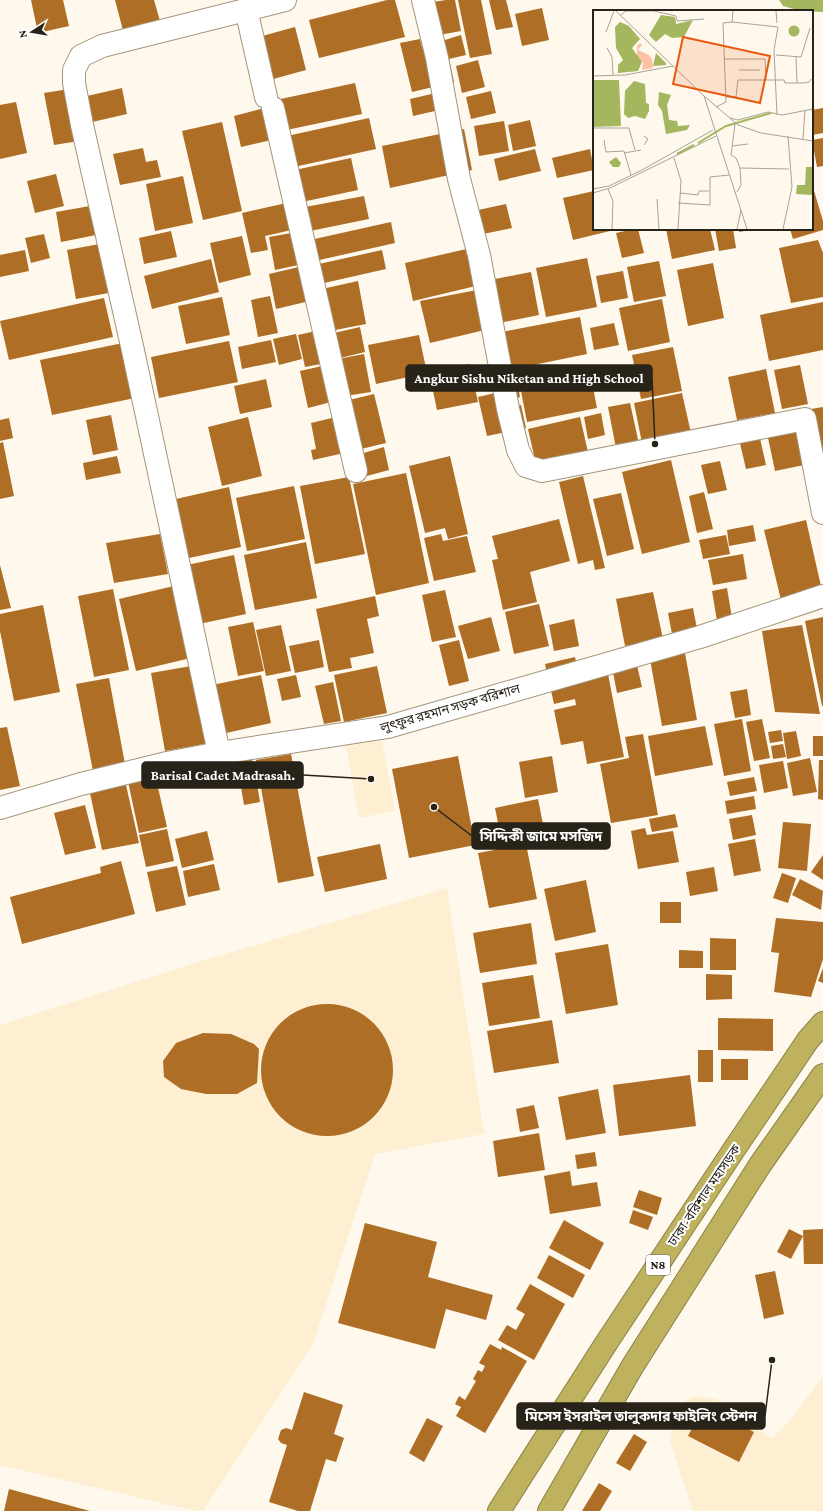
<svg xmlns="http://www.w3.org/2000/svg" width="823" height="1511" font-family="'Crimson Pro','Noto Sans Bengali',serif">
<rect width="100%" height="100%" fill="#fef8ed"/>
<g fill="#feefd3">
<path d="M382,740l13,71 -36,7 -13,-72z"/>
<path d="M447,888l37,246 -109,20 -62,190 -110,167h-8l-195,-46v-440l195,-62z"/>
<path d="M823,1376v135h-130l-23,-70 8,-36 17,-9 21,3 56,40 22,-24z"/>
</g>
<path fill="#a4b75e" d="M779,0h44v12l-22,-1 -18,-5z"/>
<g fill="#ae6e26">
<path d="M31,0h32l6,26 -31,7z"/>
<path d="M115,0h39l8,28 -37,10z"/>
<path d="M387,0h8l10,37 -86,21 -10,-38z"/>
<path d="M446,0h9l6,31 -22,4 -6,-33z"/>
<path d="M458,0h23l11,54 -22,4z"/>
<path d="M489,0h17l7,27 -17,3z"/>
<path d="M542,8l7,32 -27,6 -7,-32z"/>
<path d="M295,27l11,43 -40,11 -11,-43z"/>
<path d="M461,35l5,20 -17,4 5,23 -42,10 -12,-49 20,-4 2,8z"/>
<path d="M478,60l7,27 -23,6 -6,-27z"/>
<path d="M355,83l7,31 -80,17 -6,-31z"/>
<path d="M122,88l5,26 -48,11 -5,-26z"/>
<path d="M69,89l10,52 -25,4 -10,-52z"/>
<path d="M453,89l4,17 -44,10 -3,-17z"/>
<path d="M491,91l5,22 -25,6 -5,-22z"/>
<path d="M16,102l11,51 -27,6v-54z"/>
<path d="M268,107l8,32 -35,8 -7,-31z"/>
<path d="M823,108v25l-11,2v-25z"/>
<path d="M369,118l7,31 -82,18 -7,-31z"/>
<path d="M530,120l6,26 -23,5 -5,-26z"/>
<path d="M504,121l5,30 -30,5 -5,-30z"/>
<path d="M222,122l20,89 -39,9 -21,-89z"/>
<path d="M464,129l8,41 -82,18 -8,-42z"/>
<path d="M823,138v28l-6,1 -5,-27z"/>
<path d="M143,148l3,14 11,-2 4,17 -41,8 -7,-31z"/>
<path d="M535,149l6,22 -42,10 -5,-22z"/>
<path d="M590,149l4,21 -37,8 -5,-20z"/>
<path d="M351,158l7,32 -56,12 -7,-32z"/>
<path d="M56,174l8,32 -29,7 -8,-32z"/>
<path d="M183,176l10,47 -38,8 -9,-47z"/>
<path d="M812,184l11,37v9l-30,9 -3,-10h22z"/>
<path d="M594,191v38h15l1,2 -37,9 -10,-42z"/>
<path d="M364,196l5,23 -59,12 -5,-24z"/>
<path d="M291,202l5,27 -31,7 3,14 -17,3 -9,-40z"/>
<path d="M506,204l6,24 -29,6 -5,-24z"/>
<path d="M90,206l6,29 -35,7 -5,-30z"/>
<path d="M391,222l4,21 -80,18 -5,-21z"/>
<path d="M634,229h4l6,24 -22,5 -6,-25z"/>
<path d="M666,229h44l5,21 -43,9z"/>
<path d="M715,229h18l3,19 -17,3z"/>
<path d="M739,229h12v1l-12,2z"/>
<path d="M171,231l6,26 -33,7 -5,-26z"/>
<path d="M297,232l6,32 -28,6 -6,-33z"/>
<path d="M44,234l6,24 -19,5 -6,-25z"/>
<path d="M242,236l9,39 -32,8 -9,-40z"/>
<path d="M818,240l5,13v44l-32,6 -12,-55z"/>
<path d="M105,243l9,49 -38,7 -9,-49z"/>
<path d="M471,248l9,37 -67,16 -8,-38z"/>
<path d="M25,250l4,21 -29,6v-22z"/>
<path d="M382,250l4,19 -62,14 -5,-19z"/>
<path d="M587,258l10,49 -51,10 -10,-49z"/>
<path d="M211,259l8,33 -67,17 -8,-33z"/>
<path d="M659,261l7,35 -32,6 -7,-35z"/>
<path d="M713,263l11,55 -36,8 -11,-56z"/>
<path d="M299,267l15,33 -38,9 -7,-35z"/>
<path d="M623,271l5,27 -27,5 -5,-27z"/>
<path d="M531,272l8,43 -40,8 -9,-43z"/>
<path d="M358,281l8,43 -36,7 -8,-42z"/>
<path d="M482,289l7,40 -59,14 -10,-42z"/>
<path d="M270,296l8,37 -20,4 -7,-37z"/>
<path d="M222,297l8,38 -44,9 -8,-38z"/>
<path d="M104,298l9,39 -104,23 -9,-39z"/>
<path d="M662,299l8,43 -42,9 -9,-43z"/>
<path d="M823,302v48l-54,11 -9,-46z"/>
<path d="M580,317l7,37 -78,16 -7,-38z"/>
<path d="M614,323l5,22 -25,5 -4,-22z"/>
<path d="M360,327l5,25 -29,7 -6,-25z"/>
<path d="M320,330l6,33 -21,4 -7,-32z"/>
<path d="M296,334l6,25 -23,6 -6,-26z"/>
<path d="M419,335l8,38 -51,11 -8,-39z"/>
<path d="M271,340l5,22 -34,7 -4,-22z"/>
<path d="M229,341l9,41 -79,16 -8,-41z"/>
<path d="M123,343l12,55 -83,17 -12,-55z"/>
<path d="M673,347l9,44 -41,8 -9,-44z"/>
<path d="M364,354l7,38 -26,4 -7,-37z"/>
<path d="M331,364l8,36 -31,8 -8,-37z"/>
<path d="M470,364l8,38 -41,8 -8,-38z"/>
<path d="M800,365l8,39 -26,5 -8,-39z"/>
<path d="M589,367l8,41 -70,14 -8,-41z"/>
<path d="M766,369l9,44 -38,7 -9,-43z"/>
<path d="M266,379l6,28 -32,7 -6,-28z"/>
<path d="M517,380l3,17 -18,5 -4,-18z"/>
<path d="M495,393l3,17 23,-5 5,23 -39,8 -9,-39z"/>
<path d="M682,393l9,40 -49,10 -8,-40z"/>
<path d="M374,394l12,49 -29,7 -12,-49z"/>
<path d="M630,403l9,41 -23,4 -8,-41z"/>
<path d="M823,407v43l-4,1 -8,-42z"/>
<path d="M601,413l4,22 -17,4 -4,-22z"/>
<path d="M111,415l7,35 -25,5 -7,-35z"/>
<path d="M248,417l14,59 -40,10 -14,-59z"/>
<path d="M336,417l8,36 -31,7 -2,-10 5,-1 -5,-26z"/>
<path d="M580,417l8,35 -52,12 -8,-35z"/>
<path d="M9,418l4,20 -13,3v-21z"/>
<path d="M796,427l8,38 -29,6 -8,-38z"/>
<path d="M759,434l7,31 -20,4 -7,-30z"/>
<path d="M3,442l11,54 -14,3v-56z"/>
<path d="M384,447l5,23 -26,7 -6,-22z"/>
<path d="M117,456l4,17 -35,7 -3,-17z"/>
<path d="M450,456l18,78 -20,5 -3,-11 -20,5 -16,-67z"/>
<path d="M671,460l19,82 -48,12 -20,-82z"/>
<path d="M720,461l7,29 -19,4 -7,-29z"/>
<path d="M406,473l23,110 -53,12 -23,-111z"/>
<path d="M583,476l22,92 -10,2 -2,-10 -15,4 -19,-82z"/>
<path d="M349,477l16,77 -50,10 -15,-78z"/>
<path d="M294,486l11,53 -58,12 -11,-53z"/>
<path d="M229,487l12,60 -52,11 -13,-59z"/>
<path d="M704,492l9,37 -16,4 -8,-37z"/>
<path d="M621,493l13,56 -27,7 -14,-57z"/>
<path d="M559,519l11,42 -40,11 7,30 -34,8 -11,-50 6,-1 -6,-23z"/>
<path d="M806,520l17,75 -41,9 -18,-74z"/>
<path d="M753,525l3,16 -27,5 -2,-16z"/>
<path d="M160,534l8,40 -54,9 -8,-40z"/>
<path d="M441,534l2,7 24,-5 9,36 -42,9 -10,-43z"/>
<path d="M726,535l4,19 -27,5 -4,-19z"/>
<path d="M306,542l11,56 -62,12 -11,-55z"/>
<path d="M743,554l4,25 -34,6 -5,-25z"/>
<path d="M234,555l12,59 -47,10 -12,-59z"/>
<path d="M0,565l11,43 -11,2z"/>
<path d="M178,585l17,72 -59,14 -17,-72z"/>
<path d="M727,588l5,30 -15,3 -5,-30z"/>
<path d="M113,589l16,81 -35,7 -16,-81z"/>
<path d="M445,590l11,47 -24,5 -10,-47z"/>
<path d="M653,592l10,47 -38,7 -9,-47z"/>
<path d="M375,596l4,20 -12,3 7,34 -24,5 2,10 -23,4 -13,-63z"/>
<path d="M539,604l10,42 -35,8 -9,-42z"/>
<path d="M43,605l17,87 -46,9 -14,-70v-17z"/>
<path d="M693,608l4,21 -25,5 -4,-21z"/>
<path d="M491,617l9,34 -32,8 -10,-33z"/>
<path d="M823,617v89h-1l-17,-85z"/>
<path d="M574,619l5,27 -25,5 -5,-26z"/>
<path d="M253,622l11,49 -26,5 -10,-49z"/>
<path d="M281,625l10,46 -25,5 -10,-46z"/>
<path d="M802,625l18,89 -45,-2 -13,-81z"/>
<path d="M319,640l5,27 -29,6 -6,-27z"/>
<path d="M459,640l10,41 -20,5 -10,-41z"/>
<path d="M685,653l12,67 -35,6 -12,-67z"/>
<path d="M575,657l5,22 28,-5 16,83 -37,7 -4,-23 -22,4 -7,-35 22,-5 -1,-6 -21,5 -9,-40z"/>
<path d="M636,661l6,26 -25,6 -5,-26z"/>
<path d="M197,665l13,78 -45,8 -14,-78z"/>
<path d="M377,666l10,47 -43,9 -10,-47z"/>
<path d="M261,675l10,48 -49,11 -10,-49z"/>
<path d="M296,675l5,22 -19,4 -5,-22z"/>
<path d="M109,678l16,86 -32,7 -17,-87z"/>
<path d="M333,682l8,39 -17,3 -9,-38z"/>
<path d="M747,689l4,26 -16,3 -5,-26z"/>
<path d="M742,719l9,52 -27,5 -10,-52z"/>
<path d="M762,719l8,39 -16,3 -8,-39z"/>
<path d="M705,726l8,39 -58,11 -7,-40z"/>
<path d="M7,727l13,59 -20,4v-62z"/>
<path d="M781,730l2,11 -13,2 -2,-11z"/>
<path d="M796,731l5,25 -14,3 -4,-26z"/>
<path d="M643,734l15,81 -47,8 -11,-59 29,-6 -4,-21z"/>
<rect x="813" y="736" width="10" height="20"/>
<path d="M783,744l3,13 -13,2 -2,-13z"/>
<path d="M291,754l23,122 -36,7 -22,-123z"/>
<path d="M251,755l4,18 -23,4 -3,-17z"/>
<path d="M458,756l17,89 -66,13 -17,-89z"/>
<path d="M552,756l6,36 -33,6 -6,-36z"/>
<path d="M810,758l7,34 -24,4 -6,-33z"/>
<path d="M819,760h4v40l-5,-1z"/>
<path d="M783,761l5,27 -24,5 -5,-28z"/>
<path d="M154,770l13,57 -28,6 -12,-56z"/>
<path d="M754,777l3,14 -27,5 -3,-14z"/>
<path d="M257,784l3,18 -16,3 -3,-18z"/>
<path d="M126,785l13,58 -37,7 -12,-57z"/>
<path d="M754,796l2,13 -29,5 -2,-13z"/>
<path d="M538,799l8,40 -43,9 -8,-40z"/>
<path d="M85,805l11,43 -31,7 -11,-42z"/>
<path d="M675,814l3,13 -26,5 -3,-13z"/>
<path d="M752,815l4,20 -23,5 -4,-21z"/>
<path d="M783,822l28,2 -4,47 -29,-3z"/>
<path d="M645,828l2,7 26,-4 6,31 -41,7 -7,-38z"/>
<path d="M167,829l7,32 -28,6 -7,-32z"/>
<path d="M207,831l7,29 -32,8 -7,-29z"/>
<path d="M755,839l6,32 -27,5 -6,-32z"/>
<path d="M380,844l7,35 -62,13 -8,-35z"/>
<path d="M526,844l11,55 -48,9 -11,-55z"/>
<path d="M823,855v25l-12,-8z"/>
<path d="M121,861l14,53 -113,30 -12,-47 91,-24 -1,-6z"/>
<path d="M214,864l6,26 -32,7 -5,-26z"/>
<path d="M177,866l9,39 -30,7 -9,-40z"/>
<path d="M714,867l4,24 -28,5 -4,-24z"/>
<path d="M782,873l14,5 -8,25 -15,-5z"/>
<path d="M800,879l23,12 -2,19 -29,-15z"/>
<path d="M586,880l10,52 -41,9 -11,-52z"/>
<rect x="660" y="902" width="21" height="21"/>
<path d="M776,918l47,4v37l-12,38 -37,-5 5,-39 -8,-1z"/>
<path d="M531,923l6,41 -57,9 -7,-40z"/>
<path d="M710,938l26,1v31h-26z"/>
<path d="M608,944l10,61 -52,9 -11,-61z"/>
<path d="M679,950l24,1v17h-24z"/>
<path d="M823,968v15l-5,-2z"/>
<path d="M706,974l26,1v24l-26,1z"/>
<path d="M533,975l7,43 -51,8 -7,-43z"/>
<circle cx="327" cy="1070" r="66"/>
<path d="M718,1018l55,1v32l-55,-1z"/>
<path d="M552,1020l7,43 -65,10 -7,-42z"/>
<path d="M203,1033l28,1 23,10 5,5 -2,34 -20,11h-31l-25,-5 -17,-12 -1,-16 13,-18z"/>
<rect x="698" y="1050" width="15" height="32"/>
<rect x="721" y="1059" width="27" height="21"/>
<path d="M690,1075l6,51 -77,10 -6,-51z"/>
<path d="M598,1089l8,44 -40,7 -8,-43z"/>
<path d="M534,1105l5,23 -19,4 -4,-23z"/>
<path d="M539,1133l6,37 -47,7 -5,-36z"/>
<path d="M595,1152l2,14 -20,3 -2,-14z"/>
<path d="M570,1171l2,15 25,-4 4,24 -51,8 -6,-38z"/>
<path d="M639,1190l23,8 -5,17 -24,-8z"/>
<path d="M633,1210l20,7 -5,13 -19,-7z"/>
<path d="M564,1220l40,23 -14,27 -41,-22z"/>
<path d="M365,1223l72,19 -9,35 65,18 -7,25 -40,-11 -11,40 -97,-26z"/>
<path d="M789,1229l14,7 -12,23 -14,-7z"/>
<path d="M823,1229v35h-19l-1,-34z"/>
<path d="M549,1255l36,20 -12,23 -36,-20z"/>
<path d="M775,1271l9,43 -20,5 -9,-44z"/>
<path d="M530,1284l35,20 -31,56 -36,-20 9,-15 9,5 9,-16 -9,-5z"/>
<path d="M490,1344l11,6 1,-3 25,14 -42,72 -29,-17 5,-9 -6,-3 4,-8 6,4 11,-19 -3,-2 5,-9 4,2 3,-6 -6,-3z"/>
<path d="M304,1392l39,13 -9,29 10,4 -8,24 -10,-3 -16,52h-12l-29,-9 18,-57 -6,-2 -3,-4 3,-9 5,-2 6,2z"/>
<path d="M703,1407l51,25 -15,30 -51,-26z"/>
<path d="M427,1418l16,8 -19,36 -15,-9z"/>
<path d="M634,1434l13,8 -17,29 -14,-8z"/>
<path d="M599,1483l13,8 -12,20h-18z"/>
<path d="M9,1489l81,22h-86z"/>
</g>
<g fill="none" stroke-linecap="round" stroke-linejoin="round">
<defs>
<g id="minor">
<path d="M423,0l14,58 22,121 20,76 29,154 10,41 8,16 16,5 263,-52 18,94"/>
<path d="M246,9l20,88"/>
<path d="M273,108l83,363"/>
<path d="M219,753l-87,-407 -50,-221 -8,-42v-13l7,-14 21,-10 183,-46"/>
<path d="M0,808l81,-24 86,-21 52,-10 169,-26 312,-90 123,-41"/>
</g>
<g id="highway">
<path d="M499,1511l106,-166 130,-197 73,-108 15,-17"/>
<path d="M549,1511l83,-144 128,-202 63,-90"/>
</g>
</defs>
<use href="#minor" stroke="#a3957c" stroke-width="24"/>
<use href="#highway" stroke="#8a8046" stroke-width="24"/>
<use href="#minor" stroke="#fff" stroke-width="22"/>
<use href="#highway" stroke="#bfb25f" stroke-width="22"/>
</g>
<g text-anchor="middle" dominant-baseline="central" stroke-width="4" stroke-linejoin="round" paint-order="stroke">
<rect fill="#fff" stroke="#68655e" stroke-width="1" x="646" y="1255" width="24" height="20" rx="3"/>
<g font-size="12" font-weight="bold" fill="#282319">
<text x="658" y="1265">N8</text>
</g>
<g font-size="13" fill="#282319" stroke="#fff">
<text transform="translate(450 708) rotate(-16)">লুৎফুর রহমান সড়ক বরিশাল</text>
<text transform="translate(704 1195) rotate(-56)">ঢাকা-বরিশাল মহাসড়ক</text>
</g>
</g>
<g transform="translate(593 10)">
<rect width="220" height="220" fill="#fef8ed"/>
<path d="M47,33l2,2 -4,5 11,5 3,4 1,9 -11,2 1,-8 -6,-4v-12z" fill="#fdc2a6"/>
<path d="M68,5l14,2 1,7 17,-4 -9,17 -12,1 -7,-4 -9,8 -7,-7zM27,12l9,4 11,13 -8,9 10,14 -4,9 -20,2v-8l5,-5 -7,-12 -1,-21zM195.5 21a5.5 5.5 0 1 1 11 0a5.5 5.5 0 1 1-11 0ZM63,43l10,10v2l-13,1zM0,70h26l2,46 -28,1zM41,71l11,3 1,19 3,1v7l-4,8 -10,-3 -7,2 -4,-4 1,-23zM66,82l12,3 -4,10 2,15 8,1 1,5 12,-1 -3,5 -21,4 -4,-23 -4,-6zM23,147l5,6 -2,4h-6l-4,-5zM213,157h7v28l-17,-1 1,-9h8z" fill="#a4b75e"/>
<path fill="none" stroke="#a4b75e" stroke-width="2" d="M105,133l28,-17 45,-13M84,144l17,-9"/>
<path fill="none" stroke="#a8a398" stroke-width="1" d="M23,1l88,85 43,133M183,1l1,12M28,5l5,-4h28l22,5 1,5 27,-2M139,12l46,5 -4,23 3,65M13,22l8,-21M14,38l5,9 1,18M183,45l25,2 9,-29M203,47l1,26M131,49h41l1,21M146,60h21M0,66l32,-1 48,-9M111,86l34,29 23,8 52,8M133,87h10l2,-17h46l1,3h18l6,-1 2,-3M123,97l10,-5 -3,-79 9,-1 1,-11M137,108l8,2 30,-8 14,3 31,-6M142,114l-4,31 5,3 4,10 49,1M0,118h36l6,22M51,126l4,3 -4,6M210,129l2,-29M11,130l2,12 18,-1 7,24M139,136l16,-2M31,143l17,-3M81,148l7,23 -3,48M0,179l16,-3 33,-16 71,-40M15,179l5,12 -1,28M144,182l4,-7 -1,-17M0,183l17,-5 106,-52M87,183l18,2 1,-4h10M64,189l2,30M85,193l32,2v-28l19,-2M144,219l4,-19M190,219l9,-42 -4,-51"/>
<path fill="#e8590c" fill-opacity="0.15" stroke="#e8590c" stroke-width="2" d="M90,27l87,19 -10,47 -87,-19z"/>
<rect width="220" height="220" fill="none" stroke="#282319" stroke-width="2"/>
</g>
<path fill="none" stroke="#282319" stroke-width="1.5" d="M655 444L652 378M371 779L303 775M434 807L472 836M772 1360L765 1416"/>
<g fill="#282319" stroke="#fff" stroke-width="1.5">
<circle cx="655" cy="444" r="4"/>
<circle cx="371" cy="779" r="4"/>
<circle cx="434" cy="807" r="4"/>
<circle cx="772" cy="1360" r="4"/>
</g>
<g fill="#282319" stroke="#282319" stroke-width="1.5">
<rect x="406" y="365" width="246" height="26" rx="4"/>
<rect x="142" y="762" width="161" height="26" rx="4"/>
<rect x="472" y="823" width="138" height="26" rx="4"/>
<rect x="517" y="1403" width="248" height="26" rx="4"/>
</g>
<g font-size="14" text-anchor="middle" font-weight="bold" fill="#fff">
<text x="529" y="383">Angkur Sishu Niketan and High School</text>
<text x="223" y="780">Barisal Cadet Madrasah.</text>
<text x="541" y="841">সিদ্দিকী জামে মসজিদ</text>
<text x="641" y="1421">মিসেস ইসরাইল তালুকদার ফাইলিং স্টেশন</text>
</g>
<g transform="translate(32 32) rotate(258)" stroke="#ffffff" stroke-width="3" paint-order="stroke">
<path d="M0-3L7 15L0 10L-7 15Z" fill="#282319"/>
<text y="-6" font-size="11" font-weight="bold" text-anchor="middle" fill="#282319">N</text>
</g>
</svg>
